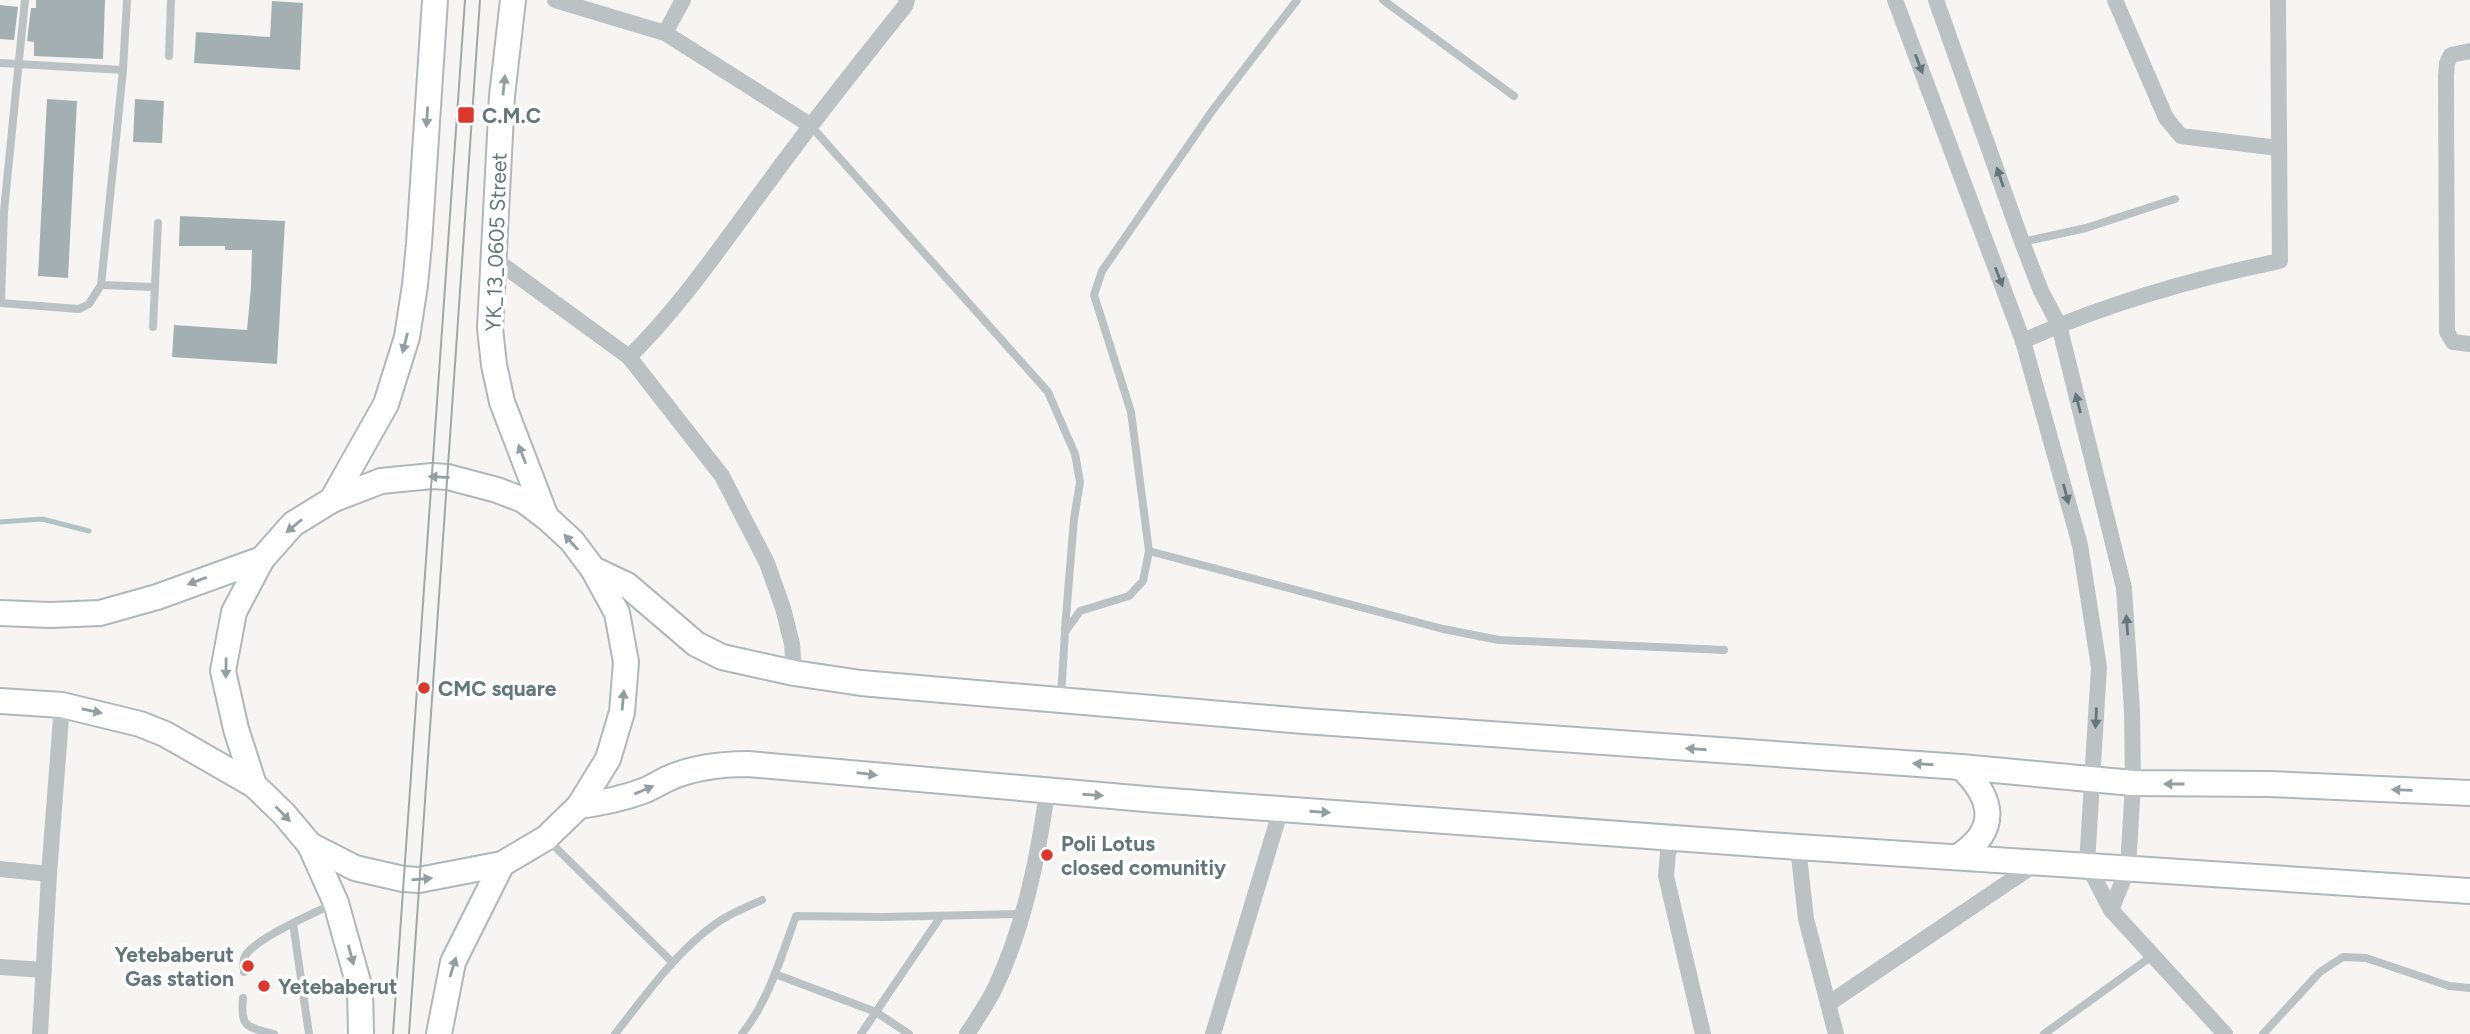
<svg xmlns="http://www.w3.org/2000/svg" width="2470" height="1034" font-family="Figtree,sans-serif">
<rect width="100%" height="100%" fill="#f6f5f3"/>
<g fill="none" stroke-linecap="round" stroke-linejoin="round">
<path stroke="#b3c3c4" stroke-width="5" d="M0,522l42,-3 47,12"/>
</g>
<g fill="#a4afb2">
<path d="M36,0h69l-2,59 -69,-3v-14l-7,-1 4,-33h5z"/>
<path d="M272,1l31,2 -3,67 -106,-7 2,-31 74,5z"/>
<path d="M0,5l18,2 -4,33 -14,-1z"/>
<path d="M47,99l30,2 -9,177 -30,-2z"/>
<path d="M135,99l29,2 -2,42 -29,-1z"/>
<path d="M180,216l105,5 -8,143 -105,-7 2,-32 73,5 4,-43 1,-37h-27v-4h-46z"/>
</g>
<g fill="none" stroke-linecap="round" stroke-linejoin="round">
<defs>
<g id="primary">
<path d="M513,0l-11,96 -12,232 4,37 8,37 44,115"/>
<path d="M332,500l54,-96 21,-67 8,-52 4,-41 16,-244"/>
<path d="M593,569l34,16 69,59 26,13 72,16 67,10 443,38 657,46 172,16 136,1 201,9"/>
<path d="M0,613l51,2 49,-2 57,-16 105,-38"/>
<path d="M0,701l62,4 78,19 25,10 89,51 30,29 26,31 26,58 24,86 1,45"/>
<path d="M254,785l-18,-56 -13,-58 11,-59 28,-53 31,-35 39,-24 49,-19 51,-5 16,1 49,13 26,10 24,18 25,23 21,28 24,44 9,49 -4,50 -14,47 -29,47 -33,32 -44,26 -83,16 -16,-1 -48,-11 -45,-23"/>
<path d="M579,806c22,-3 43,-7 64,-15 8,-3 16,-8 24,-12 26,-12 53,-15 81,-15l409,36 641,47 672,44"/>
<path d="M1959,856c41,-27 34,-58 2,-89"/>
<path d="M439,1034l14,-72 49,-98"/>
</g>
</defs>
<use href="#primary" stroke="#b0b6b9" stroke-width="28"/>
<g stroke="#bcc2c4" stroke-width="8">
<path d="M1383,0l131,96"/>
<path d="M169,56l2,-56"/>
<path d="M0,63l123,7"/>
<path d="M810,125l238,267 27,62 5,28 -6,37 -9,110"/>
<path d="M2022,242l64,-14 89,-29"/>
<path d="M101,285l53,2"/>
<path d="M0,303l79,6 10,-5 12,-19 22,-215 4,-70"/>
<path d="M1,303l3,-92 21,-211"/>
<path d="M153,327l5,-104"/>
<path d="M1149,551l294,78 56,11 225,10"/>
<path d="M1061,696l4,-64 15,-21 49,-15 14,-15 6,-30 -18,-139 -37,-117 8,-24 110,-160 85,-111"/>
<path d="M547,839l125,123"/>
<path d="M293,923l16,111"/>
<path d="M244,972c0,-5 -2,-11 1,-16 11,-18 69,-43 88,-52"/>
<path d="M775,974l101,38 33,22"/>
<path d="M243,998c-3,30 4,29 31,36"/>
<path d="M615,1034c31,-39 61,-83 103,-112 13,-9 29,-15 44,-22"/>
<path d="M742,1034c27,-34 39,-77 54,-118l87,1 139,-3"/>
<path d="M861,1034l80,-118"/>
<path d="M2044,1034l108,-78"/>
<path d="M2263,1034l57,-62 23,-15 23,1 83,28 21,2"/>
</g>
<g stroke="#bcc2c4" stroke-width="16">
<path d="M555,0l110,33 145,92"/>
<path d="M1895,0l128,341 57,204 19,122 -12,197 24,46 114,124"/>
<path d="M1936,0l86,242 19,49 18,34 65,263 8,123 1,72 -5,85 -17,42"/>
<path d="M2115,0l51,118 15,18 97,12"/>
<path d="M665,33l18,-33"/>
<path d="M2470,51l-19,4 -4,8 -1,13 1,256 6,10 17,2"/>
<path d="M493,258l136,99 93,119 45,87 16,45 9,36 2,29"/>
<path d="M2023,341c82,-37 169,-62 257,-80l-2,-261"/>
<path d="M629,357c53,-52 94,-114 139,-174 44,-61 91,-119 137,-177l2,-6"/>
<path d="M1676,838l-8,14 -2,24 37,158"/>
<path d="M1798,847l8,72 30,115"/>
<path d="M0,869l49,5 13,-169"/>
<path d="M0,967l44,3"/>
<path d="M1828,1004l209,-141"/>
<path d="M40,1034l9,-160"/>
<path d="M967,1034c10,-15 20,-30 28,-46 29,-61 43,-130 52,-196"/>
<path d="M1213,1034l68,-225"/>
</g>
<use href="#primary" stroke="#fff" stroke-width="24"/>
<g stroke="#9ea7aa" stroke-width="2">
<path d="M393,1034l72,-1034"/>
<path d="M409,1034l71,-1034"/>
</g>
</g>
<defs><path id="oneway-solid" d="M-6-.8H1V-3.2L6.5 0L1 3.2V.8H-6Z" transform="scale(1.75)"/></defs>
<g fill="#62767c">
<use href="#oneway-solid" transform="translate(1919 64) rotate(69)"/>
<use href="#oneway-solid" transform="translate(2000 177) rotate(-109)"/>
<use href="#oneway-solid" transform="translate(1999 277) rotate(69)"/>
<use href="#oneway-solid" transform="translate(2078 403) rotate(-104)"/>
<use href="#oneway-solid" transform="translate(2066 494) rotate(75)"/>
<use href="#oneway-solid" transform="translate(2127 625) rotate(-94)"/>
<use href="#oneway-solid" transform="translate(2096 718) rotate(93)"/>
</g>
<g fill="#919fa3">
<use href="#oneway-solid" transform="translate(504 85) rotate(-84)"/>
<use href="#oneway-solid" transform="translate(427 117) rotate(94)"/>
<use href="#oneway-solid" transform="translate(405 343) rotate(104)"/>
<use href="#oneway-solid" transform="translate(522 454) rotate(-111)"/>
<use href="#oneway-solid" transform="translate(439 477) rotate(-177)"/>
<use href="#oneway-solid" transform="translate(294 526) rotate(140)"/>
<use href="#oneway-solid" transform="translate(571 542) rotate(-132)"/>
<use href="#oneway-solid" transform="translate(197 581) rotate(159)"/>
<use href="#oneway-solid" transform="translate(226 668) rotate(91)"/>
<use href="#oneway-solid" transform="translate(623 700) rotate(-85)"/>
<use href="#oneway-solid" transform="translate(92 711) rotate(12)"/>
<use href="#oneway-solid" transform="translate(1696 749) rotate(-176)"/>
<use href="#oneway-solid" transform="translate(1923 764) rotate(-176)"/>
<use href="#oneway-solid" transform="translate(867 774) rotate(7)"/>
<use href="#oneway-solid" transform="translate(2174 784) rotate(-180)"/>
<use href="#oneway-solid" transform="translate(644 790) rotate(-23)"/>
<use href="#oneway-solid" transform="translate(2402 790) rotate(-178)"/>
<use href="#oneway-solid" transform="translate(1093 795) rotate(4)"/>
<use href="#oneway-solid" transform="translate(1320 812) rotate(4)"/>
<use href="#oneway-solid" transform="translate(283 814) rotate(46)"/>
<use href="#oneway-solid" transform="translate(422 879) rotate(-5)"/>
<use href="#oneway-solid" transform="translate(351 955) rotate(75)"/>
<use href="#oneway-solid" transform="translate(453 967) rotate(-73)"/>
</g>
<g fill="#db382d" stroke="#fff" stroke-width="2.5">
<rect x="457" y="106" width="18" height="18" rx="3.5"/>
<circle cx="424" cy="688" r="7"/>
<circle cx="1047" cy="855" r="7"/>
<circle cx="248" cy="966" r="7"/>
<circle cx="264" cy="986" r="7"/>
</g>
<g text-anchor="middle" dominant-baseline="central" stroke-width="7" stroke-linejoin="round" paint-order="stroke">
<g font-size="21" font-weight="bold" fill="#62767c" stroke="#fff" text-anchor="start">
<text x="482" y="115">C.M.C</text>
<text x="438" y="688">CMC square</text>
<text x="1061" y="843">Poli Lotus<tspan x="1061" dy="24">closed comunitiy</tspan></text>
<text x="234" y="954" text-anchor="end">Yetebaberut<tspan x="234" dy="24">Gas station</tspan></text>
<text x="278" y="986">Yetebaberut</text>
</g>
<g font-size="21" fill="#62767c" stroke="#fff">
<text transform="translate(496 242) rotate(-88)">YK_13_0605 Street</text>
</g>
</g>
</svg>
